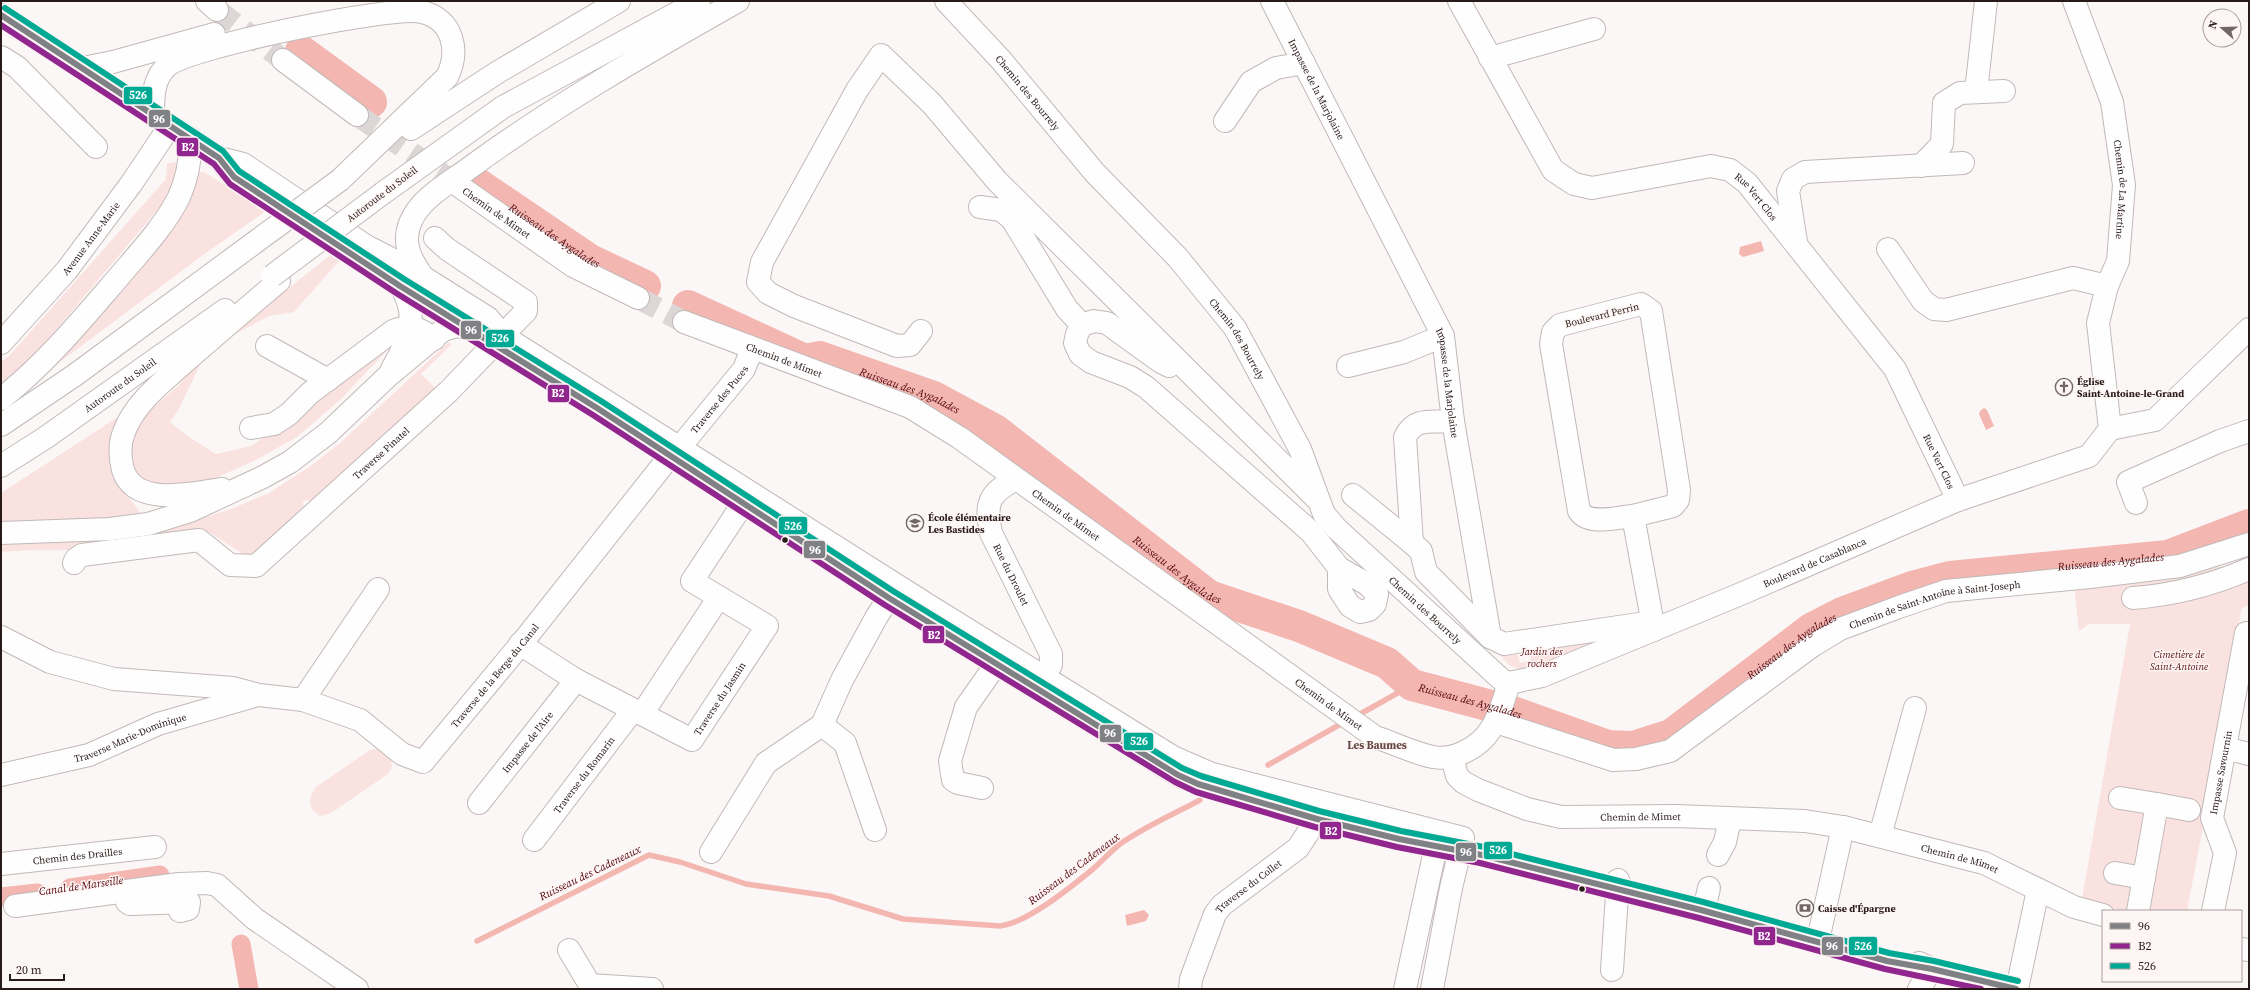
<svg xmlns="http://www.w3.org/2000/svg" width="2250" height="990" font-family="'Source Serif 4',serif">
<rect width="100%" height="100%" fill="#fcf7f7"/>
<g fill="#fae2e0">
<path d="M176,162c2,16 -3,26 -11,39l-138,163 -16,16 -10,2v-20l9,-7 156,-176 1,-15z"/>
<path d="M204,172l62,39 -63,44 -151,113 -1,-2 147,-193z"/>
<path d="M332,254l8,6 -46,52 -25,4 -34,18 -33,26 -23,49 -9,13 16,13 30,19 35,-8 46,-31 95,-70 -52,55 -43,37 -41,23 -47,21 -36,7 -17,-3 -17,-10 -9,-13v-24l15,-23 33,-29 23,-29z"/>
<path d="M449,342l2,3 -30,29 19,18 -117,107 -20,2 2,16 -53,43 -43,-28c-34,7 -69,16 -103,17 -35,2 -70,0 -105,3v-11l167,-12 63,-20 38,-16 40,-26 30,-23z"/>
<path d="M118,417c-10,25 -13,54 6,76 7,8 13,13 17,22l-38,5 -102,2v-29z"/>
<path d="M2249,556v49l-8,4 -6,49 -48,253h-66l-39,-12 48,-275h-41l-10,7 -5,-44 136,-22 13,2z"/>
<path d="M1634,628l-60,28 -51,15 -14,-6 -11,-13 20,3 2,8 11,-3 -3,-11z"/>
<path d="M379,748l12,10 1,9 -4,7 -57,39 -11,3c-13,-8 -12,-18 -4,-29l54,-37z"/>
</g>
<g fill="#f4b6b1">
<path d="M1761,241l3,10 -21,6 -4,-3 1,-7z"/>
<path d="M1984,408l3,2 7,16 -8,4 -7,-16 1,-3z"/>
<path d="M1144,910l5,5 -3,6 -19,5 -2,-11z"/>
</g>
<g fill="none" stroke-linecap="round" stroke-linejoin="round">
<g stroke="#f4b6b1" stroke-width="5.5">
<path d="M1362,713l50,-28"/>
<path d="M1268,765l71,-40"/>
<path d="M477,941l172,-86 31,7 66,22 83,12 74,23 97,7c27,-3 71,-39 93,-57 9,-8 17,-17 27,-25 24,-17 54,-30 80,-44"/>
</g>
<g stroke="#f4b6b1" stroke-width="19">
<path d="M70,888l90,-13"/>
<path d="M1,897l36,-4"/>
<path d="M241,944l8,45"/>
</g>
<g stroke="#f4b6b1" stroke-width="32">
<path d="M301,51l70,51"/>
<path id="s1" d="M469,178l121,82 55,26"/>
<path id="s2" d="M688,306l117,54 15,-3 114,40 61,33 214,166 90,30 88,37 25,22 98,26 98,35 25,1 38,-12 140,-106 31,-16 70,-26 38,-10 218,-21 81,-31"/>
</g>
<g stroke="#dcd6d6" stroke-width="22" stroke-dasharray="22 11" stroke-linecap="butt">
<path d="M217,10l66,50"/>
<path d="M357,115l102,71"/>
<path d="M638,298l46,24"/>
</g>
<defs>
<g id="minor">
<path d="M207,1l10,9"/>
<path id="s3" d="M946,1l55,59 94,113 83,85 57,70 65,121 24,65 13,15 165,151 7,3"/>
<path id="s4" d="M1272,1l171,335 10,85 37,216 14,7 148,-22"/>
<path id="s5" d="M1459,1l94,169 21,14 18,4 119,-22 19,4 17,13 148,186 63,131"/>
<path id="s6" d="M2074,1l38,101 12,83 -6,76 -11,25 -9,37 12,106"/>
<path d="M1,57l16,10 79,80"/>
<path d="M1490,58l104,-29"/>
<path d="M283,60l74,55"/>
<path d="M1976,92l10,-91"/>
<path d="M1225,121l26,-39 25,-14 28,-5"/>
<path d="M219,158l15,19 230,148"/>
<path d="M1921,166l21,-22 2,-41 16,-10 44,-2"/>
<path id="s7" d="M459,186l114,80 65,32"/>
<path d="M980,207l21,3 11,9 55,90 15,16"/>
<path d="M1796,242l-8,-51 5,-12 12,-7 158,-9"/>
<path d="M1888,249l35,52 11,8 12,1 127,-32 34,8"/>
<path id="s8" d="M684,322l226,85 50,31 415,299c19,6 38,16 58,20 10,2 20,0 29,-4 31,-13 38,-40 47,-70"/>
<path d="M921,331l-11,14 -13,1 -103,-40 -26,-13 -10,-11 4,-20 95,-172 24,-35 51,49 65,77 321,319"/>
<path id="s9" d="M1,343l66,-73 64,-86 39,-58"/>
<path d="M267,346l61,34"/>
<path d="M1169,366l-8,-4 -54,-39 -13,-2 -12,4 -5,9 -2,9 5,11 11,8 39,15 16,10 165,145 28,36v21l11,17 10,6 9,-2 6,-6 2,-10 -10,-10 -28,-16"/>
<path d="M1348,366l56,-14 39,-16"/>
<path d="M599,409l290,189 289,177 20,9 119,35 82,20 83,16 219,55 186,51 45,8"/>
<path d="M251,428l23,-4 15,-10 21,-21 83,-62c17,-7 27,-3 41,8"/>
<path d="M2110,429l45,-9 94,-91"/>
<path id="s10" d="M1016,479c-28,15 -31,24 -25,54l60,121v11l-8,12"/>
<path d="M1353,495l59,48 9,8 5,21 64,65"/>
<path d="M2136,503l-8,-21 92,-41 29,-10"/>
<path d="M1633,516l40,-10 5,-6 1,-10 -28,-179 -10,-7 -81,21 -7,7 -2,12 28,167c10,15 38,6 54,5l21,114"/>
<path d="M1412,543l-7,-106c11,-21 27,-14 48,-16"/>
<path id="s11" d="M74,563l2,-4 6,-4 117,-15 31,25 26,1 193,-175 77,-80v-9l-79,-53 -12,-11"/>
<path d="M2133,598c40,-3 79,-13 116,-29"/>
<path id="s12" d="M1,637l49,25 64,17 119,9 26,7 44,5 57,20 42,34 21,8 102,-123 145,-183 10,-9 64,-78 8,-20"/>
<path id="s13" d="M520,644l56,36 116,60 75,-114 -75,-45 58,-88"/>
<path id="s14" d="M1509,683l33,-7 201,-83 215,-93 131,-44 21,-27"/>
<path d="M303,700l75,-111"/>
<path d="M642,714l77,-117"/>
<path id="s15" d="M1496,722l117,38 23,-1 34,-8 142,-105 28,-17 59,-22 47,-16 144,-14 90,-11 69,-22"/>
<path d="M822,725l23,18 30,87"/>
<path d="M2225,748l24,6"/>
<path id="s16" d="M1452,757l5,19 6,6 15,8 49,19 34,8 115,-1 129,5 38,6 141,36 90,44 29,8"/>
<path id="s17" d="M1,775l88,-20 69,-31 100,-29"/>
<path d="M982,788l-24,-5 -5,-3 -3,-19 16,-54 31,-44"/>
<path d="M2120,798l37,6 -19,107"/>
<path id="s18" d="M479,803l97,-123"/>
<path d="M2157,804l32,6"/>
<path d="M1880,836l35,-128"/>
<path id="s19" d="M534,840l99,-130"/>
<path d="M711,852l55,-89 56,-38 20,-45 35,-64 20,-30"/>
<path d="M1718,855l7,-13 5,-23"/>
<path id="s20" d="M1,864l154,-17"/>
<path d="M2115,873l29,5"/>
<path d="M1706,901l3,-13"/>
<path d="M127,902l3,2 59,-2 -1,7 -8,2"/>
<path d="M15,906l164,-22 28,-1 10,2 38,34 102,70"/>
<path id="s21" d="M2213,911l12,-58 -13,-35 34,-185h3"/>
<path d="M1820,931l23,-104"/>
<path d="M2241,949l8,1"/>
<path d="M569,950l21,35 62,4"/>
<path d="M1919,963l13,6 84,20"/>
<path d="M1612,970l6,-90"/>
<path id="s22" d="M1190,989l1,-10 24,-65 7,-9 76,-57 19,-29 4,-14"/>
<path d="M1919,989l13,-20"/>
<path d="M2017,989l21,-99"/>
</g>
<g id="major">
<path d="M1,15l218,143 24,6 123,82 41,21 81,51 15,18 428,271 242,150 39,17 251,64 -12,50 -19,101"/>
<path d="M1405,989l34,-157"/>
</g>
<g id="highway">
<path d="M83,68l30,-6 101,-28"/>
<path d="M153,114c0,-18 0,-35 14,-48 21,-19 226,-61 255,-54 31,7 38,39 25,65l-107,103"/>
<path d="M411,129l87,-57 121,-71"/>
<path d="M383,193l120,-86 196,-106"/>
<path d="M366,246c20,20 50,48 44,81 -2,15 -11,29 -18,42"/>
<path d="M423,277c-12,-17 -22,-34 -12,-56 10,-23 38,-38 57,-52 86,-63 178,-116 270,-168"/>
<path d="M443,330l14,-4 46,10"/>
<path d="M1,399c44,-35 79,-77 116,-120 21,-25 47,-52 62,-82 9,-20 12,-38 11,-59"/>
<path d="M1,425l74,-50 179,-132"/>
<path id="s23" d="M1,466l44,-28 180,-128"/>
<path d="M222,489c-28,4 -87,19 -99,-19 -3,-12 -4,-26 1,-38 11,-30 40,-51 63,-72 31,-27 61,-53 92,-79"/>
<path d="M1,533l109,-4 38,-5 42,-13 73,-34 27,-15 38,-29 60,-57 55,-46 6,-14 1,-12 -5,-13"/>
</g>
</defs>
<use href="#minor" stroke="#c1b9b8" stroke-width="24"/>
<use href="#major" stroke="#c1b9b8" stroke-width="24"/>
<use href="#highway" stroke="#c1b9b8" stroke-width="24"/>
<use href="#minor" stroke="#fffefe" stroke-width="22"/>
<use href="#major" stroke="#fffefe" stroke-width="22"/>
<use href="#highway" stroke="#fffefe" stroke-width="22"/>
<defs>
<g id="highway-bridge">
<path d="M254,243l86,-63"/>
<path d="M272,276l111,-83"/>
</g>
</defs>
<use href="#highway-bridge" stroke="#c1b9b8" stroke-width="24" stroke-linecap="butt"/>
<use href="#highway-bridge" stroke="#fffefe" stroke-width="22"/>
<defs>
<path id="bus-1" d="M1,15l218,143 15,19 166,109 197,122 292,190 289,177 20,9 119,35 82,20 83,16 219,55 186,51 45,8 84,20"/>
<path id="bus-2" d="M1,25l213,139 16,20 166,109 197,122 292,190 290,177 21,10 119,35 82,20 83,16 219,55 186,51 96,20"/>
<path id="bus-3" d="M5,8l218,143 16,20 165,108 197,122 292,190 289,177 19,8 118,35 82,20 83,16 219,55 186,51 45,8 84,20"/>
</defs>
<use href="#bus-1" stroke="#fef6f5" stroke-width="9"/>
<use href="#bus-2" stroke="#fef6f5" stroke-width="9"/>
<use href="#bus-3" stroke="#fef6f5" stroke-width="9"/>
<use href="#bus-1" stroke="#7f8185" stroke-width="6"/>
<use href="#bus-2" stroke="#91268e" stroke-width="6"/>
<use href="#bus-3" stroke="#00a994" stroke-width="6"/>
</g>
<defs>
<symbol id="church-ring" viewBox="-11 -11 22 22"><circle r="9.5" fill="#fef6f5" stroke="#726767" stroke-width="1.5"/><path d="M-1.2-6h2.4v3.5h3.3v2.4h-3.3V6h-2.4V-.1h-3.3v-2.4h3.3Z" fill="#726767"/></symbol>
<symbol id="school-ring" viewBox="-11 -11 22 22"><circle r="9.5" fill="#fef6f5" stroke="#726767" stroke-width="1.5"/><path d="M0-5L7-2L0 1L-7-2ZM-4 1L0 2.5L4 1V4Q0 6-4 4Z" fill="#726767"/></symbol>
<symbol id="bank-ring" viewBox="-11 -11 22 22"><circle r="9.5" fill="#fef6f5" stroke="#726767" stroke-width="1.5"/><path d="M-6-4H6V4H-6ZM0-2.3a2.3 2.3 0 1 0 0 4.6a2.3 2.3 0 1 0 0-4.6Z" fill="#726767"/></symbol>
</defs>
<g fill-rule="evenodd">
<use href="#church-ring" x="2054" y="377" width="20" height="20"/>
<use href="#school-ring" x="905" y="513" width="20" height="20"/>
<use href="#bank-ring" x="1795" y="898" width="20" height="20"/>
</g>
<g fill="#271a19" stroke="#fef6f5" stroke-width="1.5">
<circle cx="785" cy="540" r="3.5"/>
<circle cx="1582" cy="889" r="3.5"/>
</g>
<g text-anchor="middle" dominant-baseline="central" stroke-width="3" stroke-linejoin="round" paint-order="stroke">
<g font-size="10" fill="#271a19" stroke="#fef6f5">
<text stroke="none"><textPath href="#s4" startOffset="99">Impasse de la Marjolaine</textPath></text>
<text stroke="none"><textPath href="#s3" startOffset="123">Chemin des Bourrely</textPath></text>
<text stroke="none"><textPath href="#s6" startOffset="196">Chemin de La Martine</textPath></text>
<text transform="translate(382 194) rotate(-37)">Autoroute du Soleil</text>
<text stroke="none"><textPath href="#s5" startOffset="415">Rue Vert Clos</textPath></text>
<text stroke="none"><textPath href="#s7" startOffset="46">Chemin de Mimet</textPath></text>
<text stroke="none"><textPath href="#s9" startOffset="138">Avenue Anne-Marie</textPath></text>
<text transform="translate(1602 315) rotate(-14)">Boulevard Perrin</text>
<text stroke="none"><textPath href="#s3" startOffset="447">Chemin des Bourrely</textPath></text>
<text stroke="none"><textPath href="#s8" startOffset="107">Chemin de Mimet</textPath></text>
<text stroke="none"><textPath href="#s4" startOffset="423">Impasse de la Marjolaine</textPath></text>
<text stroke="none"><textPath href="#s23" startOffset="144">Autoroute du Soleil</textPath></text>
<text stroke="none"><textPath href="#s12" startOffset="917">Traverse des Puces</textPath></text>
<text stroke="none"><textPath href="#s11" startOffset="364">Traverse Pinatel</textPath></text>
<text stroke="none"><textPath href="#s5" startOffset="739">Rue Vert Clos</textPath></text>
<text stroke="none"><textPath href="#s8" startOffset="431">Chemin de Mimet</textPath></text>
<text stroke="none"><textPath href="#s14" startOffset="329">Boulevard de Casablanca</textPath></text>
<text stroke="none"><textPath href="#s10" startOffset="113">Rue du Droulet</textPath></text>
<text stroke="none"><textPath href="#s15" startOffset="489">Chemin de Saint-Antoine à Saint-Joseph</textPath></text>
<text stroke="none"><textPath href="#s3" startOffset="783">Chemin des Bourrely</textPath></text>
<text stroke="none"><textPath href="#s12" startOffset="561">Traverse de la Berge du Canal</textPath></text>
<text stroke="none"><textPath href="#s13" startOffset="247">Traverse du Jasmin</textPath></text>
<text stroke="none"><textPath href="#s8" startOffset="755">Chemin de Mimet</textPath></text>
<text stroke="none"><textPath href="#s17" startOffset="135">Traverse Marie-Dominique</textPath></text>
<text stroke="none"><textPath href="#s18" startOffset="78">Impasse de l'Aire</textPath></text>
<text stroke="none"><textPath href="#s21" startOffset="143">Impasse Savournin</textPath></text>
<text stroke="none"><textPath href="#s19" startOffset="82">Traverse du Romarin</textPath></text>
<text stroke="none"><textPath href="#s16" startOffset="212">Chemin de Mimet</textPath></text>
<text stroke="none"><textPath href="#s20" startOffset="77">Chemin des Drailles</textPath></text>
<text stroke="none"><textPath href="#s16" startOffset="536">Chemin de Mimet</textPath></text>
<text stroke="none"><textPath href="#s22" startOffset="123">Traverse du Collet</textPath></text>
</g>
<g font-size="10" font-weight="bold" fill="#271a19" stroke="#fef6f5" text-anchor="start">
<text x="2077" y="381">Église<tspan x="2077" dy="12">Saint-Antoine-le-Grand</tspan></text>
<text x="928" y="517">École élémentaire<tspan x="928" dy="12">Les Bastides</tspan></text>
<text x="1818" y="908">Caisse d'Épargne</text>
</g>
<g font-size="10" font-style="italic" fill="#590c0f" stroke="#fef6f5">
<text x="1542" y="651">Jardin des<tspan x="1542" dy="12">rochers</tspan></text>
<text x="2179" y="654">Cimetière de<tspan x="2179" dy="12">Saint-Antoine</tspan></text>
</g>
<g font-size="11" font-style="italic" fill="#53040a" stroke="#fef6f5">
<text stroke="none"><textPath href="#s1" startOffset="103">Ruisseau des Aygalades</textPath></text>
<text stroke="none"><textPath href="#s2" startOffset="240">Ruisseau des Aygalades</textPath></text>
<text stroke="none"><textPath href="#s2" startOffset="1585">Ruisseau des Aygalades</textPath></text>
<text stroke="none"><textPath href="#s2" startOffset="564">Ruisseau des Aygalades</textPath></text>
<text stroke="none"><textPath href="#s2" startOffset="1249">Ruisseau des Aygalades</textPath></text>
<text stroke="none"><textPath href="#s2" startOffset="889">Ruisseau des Aygalades</textPath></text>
<text transform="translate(1074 869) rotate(-37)">Ruisseau des Cadeneaux</text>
<text transform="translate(590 873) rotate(-26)">Ruisseau des Cadeneaux</text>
<text transform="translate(81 886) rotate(-8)">Canal de Marseille</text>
</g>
<g font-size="11" font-weight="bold" fill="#634542" stroke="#fef6f5">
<text x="1377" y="745">Les Baumes</text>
</g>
</g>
<g stroke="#fef6f5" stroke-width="1.5">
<rect x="123" y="86" width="30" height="19" rx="4" fill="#00a994"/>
<rect x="148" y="109" width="23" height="19" rx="4" fill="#7f8185"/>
<rect x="176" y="137" width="23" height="20" rx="4" fill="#91268e"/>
<rect x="460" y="320" width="22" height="20" rx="4" fill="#7f8185"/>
<rect x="485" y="329" width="30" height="19" rx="4" fill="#00a994"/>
<rect x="547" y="384" width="23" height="19" rx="4" fill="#91268e"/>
<rect x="778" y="516" width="30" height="19" rx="4" fill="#00a994"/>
<rect x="803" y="540" width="23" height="19" rx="4" fill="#7f8185"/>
<rect x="922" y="625" width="23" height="19" rx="4" fill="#91268e"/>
<rect x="1099" y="724" width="23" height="19" rx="4" fill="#7f8185"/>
<rect x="1123" y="732" width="31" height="19" rx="4" fill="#00a994"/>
<rect x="1319" y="821" width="23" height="19" rx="4" fill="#91268e"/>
<rect x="1483" y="841" width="30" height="19" rx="4" fill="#00a994"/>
<rect x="1455" y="842" width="22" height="20" rx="4" fill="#7f8185"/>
<rect x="1753" y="926" width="23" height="20" rx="4" fill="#91268e"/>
<rect x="1848" y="936" width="30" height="20" rx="4" fill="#00a994"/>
<rect x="1821" y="936" width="23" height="20" rx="4" fill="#7f8185"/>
</g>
<g font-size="11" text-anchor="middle" font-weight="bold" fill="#fff">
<text x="138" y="99">526</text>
<text x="159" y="123">96</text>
<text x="188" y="151">B2</text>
<text x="471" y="334">96</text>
<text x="500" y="342">526</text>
<text x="558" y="397">B2</text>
<text x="793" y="530">526</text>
<text x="815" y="554">96</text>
<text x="934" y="639">B2</text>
<text x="1110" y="737">96</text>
<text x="1139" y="745">526</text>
<text x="1331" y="835">B2</text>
<text x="1498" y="854">526</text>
<text x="1466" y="856">96</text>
<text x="1764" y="940">B2</text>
<text x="1863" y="950">526</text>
<text x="1832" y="950">96</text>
</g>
<rect width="2250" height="990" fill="none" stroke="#271a19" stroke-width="4"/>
<rect x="2102" y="910" width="140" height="72" fill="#fef6f5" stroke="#a89e9d"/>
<rect x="2110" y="923" width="20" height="6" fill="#7f8185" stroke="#a89e9d"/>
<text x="2138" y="930" font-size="12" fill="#271a19">96</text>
<rect x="2110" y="943" width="20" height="6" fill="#91268e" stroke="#a89e9d"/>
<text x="2138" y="950" font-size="12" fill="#271a19">B2</text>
<rect x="2110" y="963" width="20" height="6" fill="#00a994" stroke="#a89e9d"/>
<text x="2138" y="970" font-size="12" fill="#271a19">526</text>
<g transform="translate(2222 28) rotate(290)"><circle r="19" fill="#fef6f5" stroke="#a89e9d"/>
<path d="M0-3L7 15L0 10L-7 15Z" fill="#726767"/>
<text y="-6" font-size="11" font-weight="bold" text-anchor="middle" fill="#271a19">N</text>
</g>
<path d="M10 974v6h54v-6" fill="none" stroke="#271a19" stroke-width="2"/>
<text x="16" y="974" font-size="12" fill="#271a19" stroke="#fef6f5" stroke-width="3" paint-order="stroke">20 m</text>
</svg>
